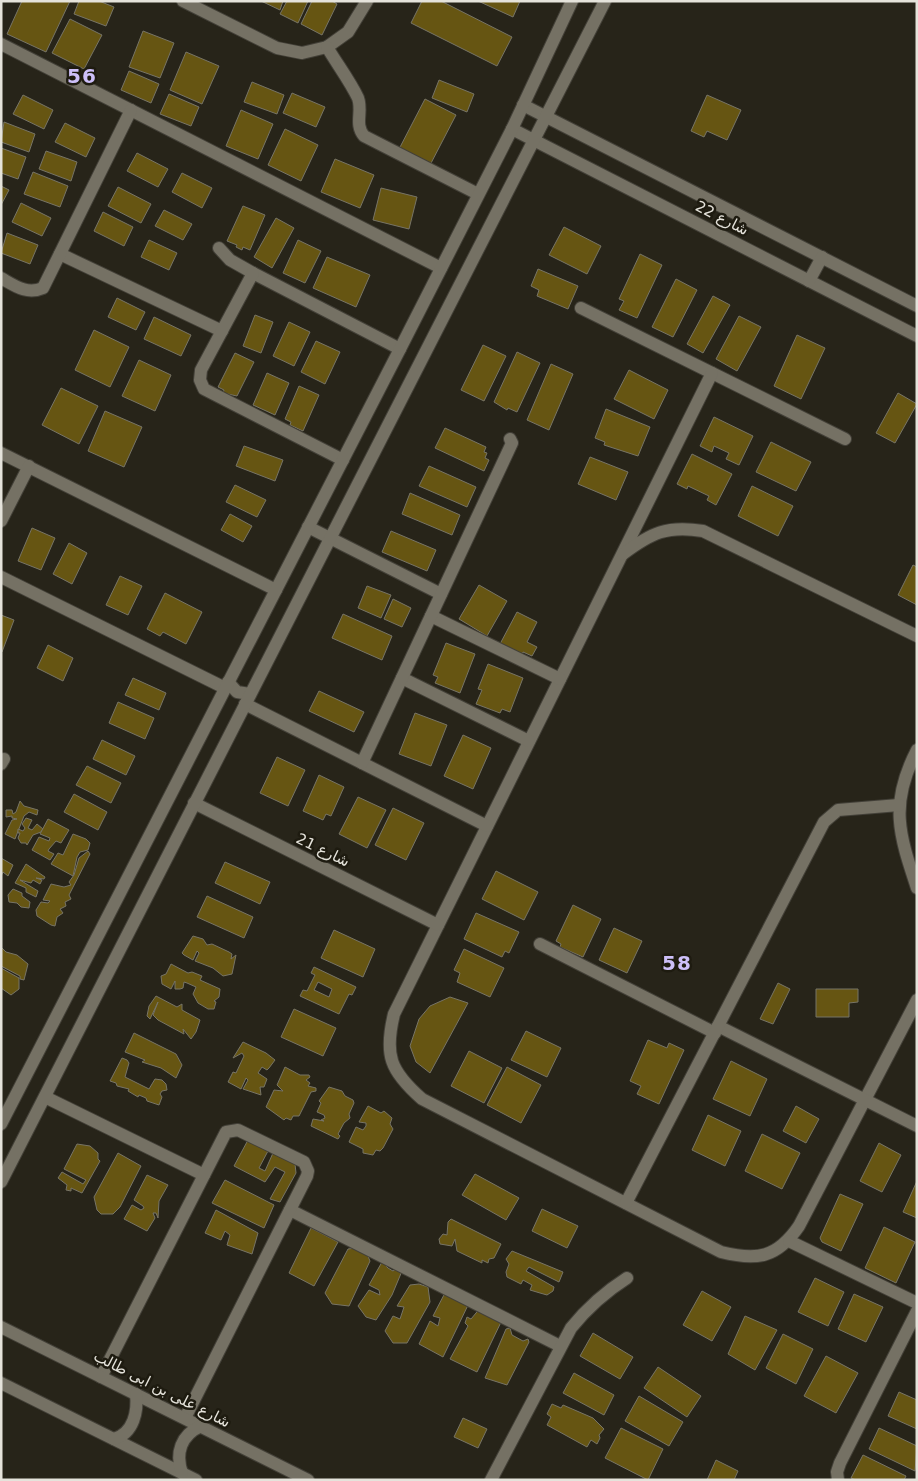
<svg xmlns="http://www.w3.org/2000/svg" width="918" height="1481" font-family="'DejaVu Sans',Cairo,sans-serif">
<rect width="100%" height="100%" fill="#272419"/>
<g fill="#665512" stroke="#777466" fill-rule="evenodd">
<path d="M22,1h48l-24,51 -39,-18z"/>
<path d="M79,1h20l15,6 -8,19 -32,-12z"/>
<path d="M261,1h22l-3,9z"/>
<path d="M287,1h21l-10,22 -18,-9z"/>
<path d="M312,1h20l5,3 -15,31 -21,-11z"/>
<path d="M422,1h19l71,36 -15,29 -86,-43z"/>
<path d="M478,1h42l-7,16z"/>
<path d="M70,19l32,16 -18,34 -32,-16z"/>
<path d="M143,31l31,12 -14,35 -31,-11z"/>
<path d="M186,52l33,14 -17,38 -32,-14z"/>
<path d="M129,71l30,13 -8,19 -30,-13z"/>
<path d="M439,80l35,14 -7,18 -35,-14z"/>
<path d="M252,82l32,13 -7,19 -33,-12z"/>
<path d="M292,93l33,14 -9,20 -33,-14z"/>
<path d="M169,94l30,13 -8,19 -31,-12z"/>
<path d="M23,95l30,15 -9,19 -31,-15z"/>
<path d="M707,95l34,15 -14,30 -20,-9 -3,6 -13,-6z"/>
<path d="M425,99l31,16 -27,52 -31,-16z"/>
<path d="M241,110l32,14 -15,35 -32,-13z"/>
<path d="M4,122l31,12 -6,18 -28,-10z"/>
<path d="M65,123l30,15 -9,19 -31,-15z"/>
<path d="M285,129l33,16 -17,36 -33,-16z"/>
<path d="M1,148l25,9 -8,22 -17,-6z"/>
<path d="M46,151l31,11 -6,19 -32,-12z"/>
<path d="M137,153l31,16 -10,18 -31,-16z"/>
<path d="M335,159l39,16 -14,33 -39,-16z"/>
<path d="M33,172l35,14 -8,21 -36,-13z"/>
<path d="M182,173l30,15 -10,20 -30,-16z"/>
<path d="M1,186l8,4 -8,15z"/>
<path d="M118,187l33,17 -10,19 -33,-17z"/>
<path d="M381,188l36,9 -8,32 -36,-9z"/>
<path d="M21,203l30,15 -9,18 -30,-14z"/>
<path d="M243,206l22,9 -15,35 -7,-3 -1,3 -6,-3 1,-2 -10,-4z"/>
<path d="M164,210l28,14 -9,16 -28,-14z"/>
<path d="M103,212l30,15 -9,19 -30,-15z"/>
<path d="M276,218l18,10 -22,40 -18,-11z"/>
<path d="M564,227l37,19 -14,28 -38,-19z"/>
<path d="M7,233l31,12 -8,19 -29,-11z"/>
<path d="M149,240l28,13 -8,17 -28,-13z"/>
<path d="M298,240l23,11 -16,32 -22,-10z"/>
<path d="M640,254l22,11 -25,53 -18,-8 5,-9 -5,-2z"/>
<path d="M327,257l43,18 -14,32 -43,-19z"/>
<path d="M538,269l40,17 -10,23 -31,-13 2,-6 -8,-4z"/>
<path d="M676,279l21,11 -24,47 -21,-10z"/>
<path d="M713,296l17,9 -27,48 -16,-9z"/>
<path d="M117,298l28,14 -9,18 -28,-13z"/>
<path d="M255,315l18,7 -12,31 -18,-7z"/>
<path d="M739,316l22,11 -24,44 -21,-12z"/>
<path d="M154,317l37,18 -10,21 -37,-17z"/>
<path d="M289,322l21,10 -16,34 -21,-10z"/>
<path d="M94,330l35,17 -19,40 -35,-17z"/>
<path d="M797,335l28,13 -24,51 -27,-13z"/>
<path d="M316,341l24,11 -15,32 -24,-12z"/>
<path d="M483,345l23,11 -22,45 -23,-11z"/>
<path d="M517,352l23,11 -23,49 -9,-4 -1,2 -13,-8z"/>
<path d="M235,353l19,9 -17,34 -14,-3 1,-3 -6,-3z"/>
<path d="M139,360l32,15 -16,36 -33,-15z"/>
<path d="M551,364l22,10 -24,56 -22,-10z"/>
<path d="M629,370l39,20 -14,29 -40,-20z"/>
<path d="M267,373l22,10 -14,32 -22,-10z"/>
<path d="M299,386l20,9 -16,36 -13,-6 1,-3 -6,-3z"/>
<path d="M61,388l37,18 -19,38 -37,-19z"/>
<path d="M898,393l19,11 -22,39 -19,-10z"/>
<path d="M606,409l44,18 -12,29 -34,-11 1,-3 -10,-4z"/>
<path d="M105,411l37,16 -18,40 -36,-16z"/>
<path d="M714,417l39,19 -14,29 -13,-6 3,-6 -15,-7 -2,6 -12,-6z"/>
<path d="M445,428l41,19 -2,5 3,1 -2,5 4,2 -5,11 -49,-23z"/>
<path d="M771,442l40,20 -15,29 -40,-19z"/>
<path d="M244,446l39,14 -8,21 -39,-15z"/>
<path d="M692,454l40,20 -16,31 -9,-5 2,-4 -21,-10 -1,3 -10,-5z"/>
<path d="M590,457l38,15 -12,28 -38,-16z"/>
<path d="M429,466l47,21 -9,20 -48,-21z"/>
<path d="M235,485l31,15 -9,17 -31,-15z"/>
<path d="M752,486l41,20 -15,30 -40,-20z"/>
<path d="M410,493l50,22 -8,20 -50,-21z"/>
<path d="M230,514l22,12 -9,16 -22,-12z"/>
<path d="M32,528l23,10 -14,32 -23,-9z"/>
<path d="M391,531l45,19 -9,21 -45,-19z"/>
<path d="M69,543l18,10 -15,31 -19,-10z"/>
<path d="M913,565l4,2v38l-19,-10z"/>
<path d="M120,576l22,10 -14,29 -22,-10z"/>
<path d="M479,585l28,16 -20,35 -28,-17z"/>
<path d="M367,586l24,9 -10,23 -23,-10z"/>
<path d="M165,593l37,19 -16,32 -23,-12 -3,4 -13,-7z"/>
<path d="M393,599l18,9 -9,19 -18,-8z"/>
<path d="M517,612l20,10 -10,20 10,5 -5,9 -9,-4 -1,3 -22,-11z"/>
<path d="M343,614l49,22 -10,24 -50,-22z"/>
<path d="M1,615l13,5 -12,32h-1z"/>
<path d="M446,643l29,11 -15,39 -25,-10 3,-6 -5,-2z"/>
<path d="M48,645l25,13 -10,23 -26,-13z"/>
<path d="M488,664l35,14 -13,34 -8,-3 -2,4 -24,-9 6,-14 -4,-1z"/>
<path d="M133,678l33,15 -7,17 -34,-15z"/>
<path d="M319,691l45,21 -10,20 -45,-21z"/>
<path d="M118,702l36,16 -9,21 -36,-16z"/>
<path d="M415,713l32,12 -16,41 -32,-12z"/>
<path d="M463,735l28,13 -18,41 -29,-13z"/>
<path d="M102,740l33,16 -9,19 -33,-16z"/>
<path d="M277,757l28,13 -17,36 -28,-13z"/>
<path d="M87,766l34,17 -10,20 -35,-18z"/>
<path d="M319,775l25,12 -13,29 -5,-2 -3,6 -20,-9z"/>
<path d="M74,794l33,18 -9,18 -34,-18z"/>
<path d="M358,797l28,13 -19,38 -28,-14z"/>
<path d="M20,801l4,5 14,4 -1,5 -8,-3 -5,4 -9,23 -10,-5 7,-14 5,-1 -5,-1v-2l-6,1v-7h6l1,4 3,-2z"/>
<path d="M393,808l31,15 -18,37 -31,-15z"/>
<path d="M26,818l6,2 -4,8 4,2 5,-6 6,5 -2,3 -8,3 -6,10 -1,-2h-5l-3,-5 2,-5h-2v-4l5,2 2,-3 -3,-4z"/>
<path d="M48,819l21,11 -8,13 -5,-2 -7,8 -1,2 6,3 -4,6 -18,-10 7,-13 10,4 1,-3 -10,-4z"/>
<path d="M73,834l13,5 4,4 -2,7 -8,2 -3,5 -4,19 -22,-12 7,-11 5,2z"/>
<path d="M88,851l2,3 -21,41 2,4 -6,3 1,4 -6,3 3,4 -6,4 -2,9 -4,-1 -14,-9 -1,-6 5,-8 7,1 2,-2 -7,-1 8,-16 13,3 7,-2 -2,-3 5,-7 5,-17z"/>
<path d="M1,858l12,7 -5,11 -5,-4 -2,4z"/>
<path d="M225,862l45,20 -10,22 -45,-21z"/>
<path d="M26,864l19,13 -1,2 -8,-1 6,2 -2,4 -7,-4 -2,3 -11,-3 18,11 -2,6 -10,-5v-4l-11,-5z"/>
<path d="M496,871l42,21 -14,28 -42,-21z"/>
<path d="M13,889l9,4v3l8,6 -1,6 -8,-1 -4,-4 -8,-1 -1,-7z"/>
<path d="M207,896l46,21 -9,21 -47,-21z"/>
<path d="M573,905l28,14 -18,38 -23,-10 1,-3 -5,-3z"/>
<path d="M476,913l43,19 -10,21 -4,-2 -3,6 -38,-18z"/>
<path d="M614,928l28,13 -15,32 -28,-13z"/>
<path d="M334,930l41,19 -12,28 -42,-19z"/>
<path d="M193,936l10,3 4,6 5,-1 17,8 3,2 -1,5 5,-4 -4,19 -9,2 -10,-8 -18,-7 4,-8 -2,-2 -4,9 -9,-5 -2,-2z"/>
<path d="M1,947l5,5 11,3 11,9 -4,16 -4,-1v-3l-19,-10z"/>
<path d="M464,949l40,19 -14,29 -33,-15 3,-9 -6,-3z"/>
<path d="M171,964l17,9 4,-1 10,4 -2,4 20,9 -1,8 -5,4 2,1 -2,7h-6l-10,-6 -5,-9 3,-7 -9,-4 -3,-1 -1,6 -3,1h-5v-8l-4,8 -9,-5 -1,-8 5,-2z"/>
<path d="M314,967l42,20 -4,8 -3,-1 -10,20 -39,-18 3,-6 4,1 8,-16 -4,-2zM318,982l14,7 -3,8 -15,-7z"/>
<path d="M1,968l18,10v11l-8,6 -10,-7z"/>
<path d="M778,983l12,6 -17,35 -13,-5z"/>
<path d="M816,989h42v13l-9,1v14h-33z"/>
<path d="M156,996l21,11 5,-3v6l18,10 -4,12 -5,7 -8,-10 1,5 -26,-14 -5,-5 5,-13 -8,17 -3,-3 2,-10z"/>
<path d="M450,997l18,6 -38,70 -14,-11 -6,-16 9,-27 11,-13z"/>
<path d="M294,1009l42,19 -13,28 -42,-19z"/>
<path d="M526,1031l35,17 -14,29 -36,-17z"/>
<path d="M134,1033l42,21 6,11 -6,13 -15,-10 -19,-6 3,-2 -20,-8z"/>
<path d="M648,1040l19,8 2,-5 15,7 -25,54 -22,-10 4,-8 -11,-5z"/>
<path d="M243,1042l23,11 9,7 -6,8 -2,2 -5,-3 -4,6 9,6 -3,8h-4l1,8 -18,-6 5,-9 -2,-2 -5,11 -13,-7 5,-10 3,1 8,-17 -2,-3 -9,5z"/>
<path d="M469,1051l33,17 -18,35 -33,-17z"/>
<path d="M122,1058l5,2 2,3 -4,14 24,12 6,-10 7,1 4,4 1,6 -5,1 -2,3 2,3 -3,8 -12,-4 -1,-3 -7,-3 -1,2 -10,-6 1,-2 -12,-3 -1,-3 -6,-2z"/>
<path d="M731,1061l36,18 -17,37 -37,-17z"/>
<path d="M285,1067l15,8h9l1,2 -4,3 4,3 -2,3 8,2v3l-5,1 -12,24h-6l-2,4 -5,-2 -2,2 -18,-13 8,-17 9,1 -6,-6z"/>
<path d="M507,1067l34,18 -20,38 -34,-18z"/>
<path d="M329,1087l13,4 3,5 8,4 1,3 -5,11 1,4 -6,5 -6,11 2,2 -2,3 -27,-13 2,-7 11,2 -3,-1 4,-2 -1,-3 -7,-3 4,-9 -2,-2z"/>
<path d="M368,1106l13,7 3,-2 8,7 -2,6 3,5 -10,19 -3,3 -4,-1 -3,5 -10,-2v-4l-14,-7 7,-15 7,3 3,-4v-3l-7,-1z"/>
<path d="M796,1106l23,13 -13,24 -23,-12z"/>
<path d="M708,1115l33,16 -16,35 -33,-16z"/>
<path d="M762,1134l38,19 -18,36 -37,-18z"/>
<path d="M248,1140l20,11 -9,17 6,3 8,-18 22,11 1,9 -16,29 -10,-3 15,-27 -10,-5 -10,15 -31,-16z"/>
<path d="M879,1143l22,12 -19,37 -22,-11z"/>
<path d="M77,1144l13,2 8,7v6l2,2 -18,32 -11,-5v3l-5,-1 1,-5 -9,-7 4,-6 21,12 3,-4 -22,-11z"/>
<path d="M118,1153l23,13 -21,41 -7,7h-12l-4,-4 -3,-13z"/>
<path d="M475,1174l44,24 -13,22 -44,-25z"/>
<path d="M147,1175l21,10 -9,16 -1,17 -2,-5h-3l2,5 -8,13 -23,-12 8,-14 9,5 3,-2 -1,-2 -9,-6z"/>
<path d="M225,1180l49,25 -10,23 -52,-25z"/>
<path d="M917,1181v37l-14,-6z"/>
<path d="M840,1194l23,10 -22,47 -19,-9 -2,-4z"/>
<path d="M542,1209l36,17 -11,22 -35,-17z"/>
<path d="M216,1210l42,23 -6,21 -25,-9 3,-10 -5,-4 -4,9 -16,-7z"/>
<path d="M451,1219l50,25 -7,14 -5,1 -1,4 -6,-3v3l-25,-12 -2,-12 -3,7 -12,-2 -1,-5 4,-5 4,1 1,-13z"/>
<path d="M884,1227l31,15 -19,41 -31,-15z"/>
<path d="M311,1228l27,14 -24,44 -25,-13z"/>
<path d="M364,1247l6,14 -21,45 -17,-2 -7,-11 23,-44z"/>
<path d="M512,1251l51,21 -4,10 -30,-15 -3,4 28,16 -1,4 -6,4 -7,-2 -10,-3 2,-5 -9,-5 -2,4 -14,-7 -1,-5 3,-8 -3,-5z"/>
<path d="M382,1262l6,6 5,3 4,-3 5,3 -10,24 -16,25 -10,-3 -8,-11 11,-16 11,5 -1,-5 -10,-5z"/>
<path d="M815,1278l29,14 -16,34 -30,-14z"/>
<path d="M419,1284l9,3 2,15 -23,41h-14l-8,-12 8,-15 7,3 4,-12 -7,-1 13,-21z"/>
<path d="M447,1289l23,12 -27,56 -24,-13 11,-23 8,5 2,-8 -7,-2z"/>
<path d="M702,1291l29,16 -19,34 -29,-16z"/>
<path d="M854,1294l29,13 -17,35 -28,-13z"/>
<path d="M481,1307l22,11 -26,54 -27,-13 18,-33 -3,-3 2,-6 4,2z"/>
<path d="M745,1316l32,14 -22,40 -27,-16z"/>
<path d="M510,1328l2,7 11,6 5,-2 1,3 -22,43 -22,-7 21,-49z"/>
<path d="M593,1333l40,24 -13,22 -40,-23z"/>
<path d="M783,1334l30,15 -17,35 -30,-16z"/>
<path d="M826,1356l32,17 -22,40 -32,-17z"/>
<path d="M658,1367l43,29 -14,21 -43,-29z"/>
<path d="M574,1373l40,22 -10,20 -41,-22z"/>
<path d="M899,1392l18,8v29l-29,-13z"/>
<path d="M639,1396l44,26 -14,24 -44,-25z"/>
<path d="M552,1404l9,4 2,-3 30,13 11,11 -5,6 1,3 -3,6 -6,-4 -4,7 -40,-22 4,-8 -4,-3z"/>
<path d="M463,1418l24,11 -9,19 -24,-11z"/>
<path d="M621,1428l42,21 -15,31 -43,-22z"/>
<path d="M879,1428l38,18 -2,25 -46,-22z"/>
<path d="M863,1455l43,21 -2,4h-48l-5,-2z"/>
<path d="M716,1460l22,11 -4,9h-27z"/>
</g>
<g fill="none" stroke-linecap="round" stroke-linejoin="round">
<defs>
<g id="minor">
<path d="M183,1l94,47 25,5 25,-6 21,-15 19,-31"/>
<path d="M1,44l440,224"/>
<path d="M327,47c10,17 23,34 31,51 5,14 -4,26 6,38l114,58"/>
<path d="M523,105l394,201"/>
<path d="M512,129l405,207"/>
<path d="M219,248l11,12 23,13 147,76"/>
<path d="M60,254l162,77"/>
<path d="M253,273l-52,97 -1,10 4,9 139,71"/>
<path d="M1,278c14,8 26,17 42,10l88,-178"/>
<path d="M809,281l13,-24"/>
<path d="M581,308l264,131"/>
<path d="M712,373l-318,641c-10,41 -4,57 28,85l299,153c36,9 56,6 78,-26l118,-226"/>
<path d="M1,453l275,137"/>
<path d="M1,521l28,-55"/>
<path d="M308,527l133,67"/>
<path d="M623,554c28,-21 44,-29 80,-23l214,105"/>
<path d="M1,577l224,111"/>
<path d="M431,616l129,63"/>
<path d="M402,678l127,63"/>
<path d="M245,704l242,122"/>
<path d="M917,750c-28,54 -18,84 0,138"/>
<path d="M362,763l150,-320 -2,-4"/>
<path d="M1,764l3,-5"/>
<path d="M194,803l244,122"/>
<path d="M540,944l175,89"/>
<path d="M718,1026l199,100"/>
<path d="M45,1097l159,78"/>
<path d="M626,1203l198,-381 14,-12 61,-5"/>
<path d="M290,1210l270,136"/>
<path d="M789,1241l128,62"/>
<path d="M101,1377l125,-245 12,-2 66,32 4,9 -1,5 -122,242"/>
<path d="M491,1480l80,-152c17,-21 34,-36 56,-50"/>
<path d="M838,1480l-1,-8 3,-9 77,-152"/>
</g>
<g id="tertiary">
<path d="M228,682l9,10 13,2"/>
<path d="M1,1124l399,-775 112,-220 60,-128"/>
<path d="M1,1182l604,-1181"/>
<path d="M1,1327l307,153"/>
<path d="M1,1383l195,97"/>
<path d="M114,1439c20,-6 24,-28 22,-45"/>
<path d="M182,1473c-7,-20 -1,-38 19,-47"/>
</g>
</defs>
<use href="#minor" stroke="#434038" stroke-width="14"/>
<use href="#tertiary" stroke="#434038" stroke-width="14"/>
<use href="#minor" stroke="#757164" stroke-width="12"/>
<use href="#tertiary" stroke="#757164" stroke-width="12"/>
</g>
<g text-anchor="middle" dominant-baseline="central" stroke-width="5" stroke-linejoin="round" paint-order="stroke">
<g font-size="15" fill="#e5e3db" stroke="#1e1b10">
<text transform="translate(722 218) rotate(27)">شارع 22</text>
<text transform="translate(323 850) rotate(26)">شارع 21</text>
<text transform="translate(162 1389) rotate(27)">شارع على بن ابى طالب</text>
</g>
<g font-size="20" font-weight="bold" letter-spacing="1" fill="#cdbff8" stroke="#1e1b10">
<text x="82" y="76">56</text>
<text x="677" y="963">58</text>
</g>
</g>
<rect width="918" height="1481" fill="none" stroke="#e5e3db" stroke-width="5"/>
</svg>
